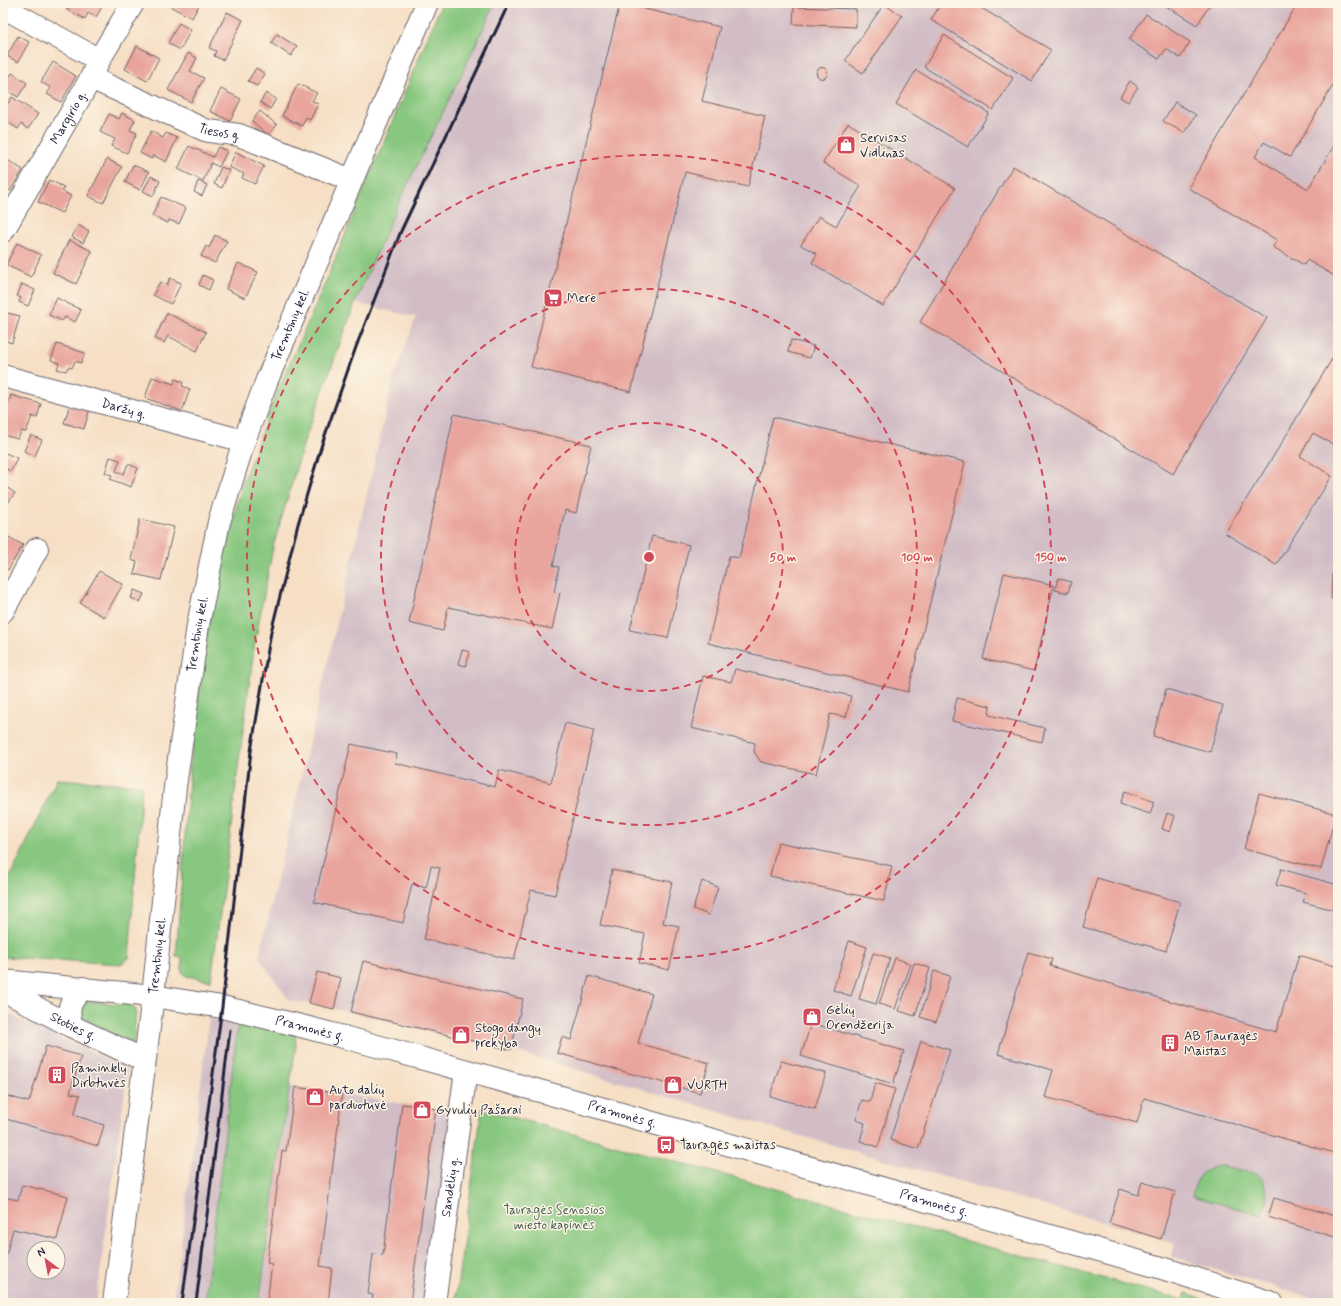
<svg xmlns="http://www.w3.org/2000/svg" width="1341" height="1306" font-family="Mynerve,sans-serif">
<rect width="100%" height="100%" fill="#fcf5e5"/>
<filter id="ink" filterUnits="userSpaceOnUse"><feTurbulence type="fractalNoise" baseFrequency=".025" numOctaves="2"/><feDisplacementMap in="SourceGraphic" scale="8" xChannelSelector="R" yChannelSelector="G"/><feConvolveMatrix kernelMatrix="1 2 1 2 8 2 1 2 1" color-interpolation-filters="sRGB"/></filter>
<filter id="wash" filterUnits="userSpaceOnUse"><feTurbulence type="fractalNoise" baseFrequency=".012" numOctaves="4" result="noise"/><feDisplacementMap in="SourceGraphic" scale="16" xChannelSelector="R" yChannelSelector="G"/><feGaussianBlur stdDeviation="0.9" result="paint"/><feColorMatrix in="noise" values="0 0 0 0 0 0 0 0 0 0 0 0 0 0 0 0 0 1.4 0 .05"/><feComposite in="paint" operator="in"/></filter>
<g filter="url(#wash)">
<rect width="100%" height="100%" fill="#f6dfc5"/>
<g fill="#d2bdc6" fill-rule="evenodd">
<path d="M495,3h843v1300h-8l-158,-46 3,-14 -412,-118 -252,-75 -202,-47 -19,-2 -31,-43 135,-581 22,-60 -61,-14 43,-99 68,-139z"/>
<path d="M3,1012l125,56 -32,235h-93zM34,1248h24v24h-24z"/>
<path d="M209,1018l29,5 -33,280h-33l8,-49z"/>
<path d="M290,1086l146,23 24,5 -26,189h-175l21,-154z"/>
</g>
<g fill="#87c77f" stroke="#54745d">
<path d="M442,3h53l-29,62 -68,139 -43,99 -50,136 -32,108 -18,95 -18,134 -9,77 -17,128 -25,-5 -4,-4v-15l-6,-1 14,-189 16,-129 16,-76 20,-77 30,-81 48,-109z"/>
<path d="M57,779l85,6 -13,173 -8,6 -118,-7v-65z"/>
<path d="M87,1001l45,4 4,4v3l-3,31 -53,-24 -2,-5 3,-11z"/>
<path d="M238,1023l57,11 1,11 -16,104 -21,154h-54z"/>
<path d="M482,1109l701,191h1l2,-7 28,10h-759z"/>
<path d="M1223,1166l34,8 6,7 5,17 -6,17 -70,-19c6,-21 8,-28 31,-30z"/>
</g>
<g id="blocks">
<g fill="#e9a59d">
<path d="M70,3h34l-8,14 -8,-4 -3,6 -19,-10z"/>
<path d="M164,3h36l-8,15z"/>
<path d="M620,3l100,24 -18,74 63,15 -17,71 -63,-15 -54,220 -100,-25z"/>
<path d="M941,3h32l78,47 -19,31 -101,-61z"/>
<path d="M1168,3h43l-14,22 -31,-19z"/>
<path d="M1298,3h40v74l-48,80 -26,-15 -9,15 53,32 30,-50v139l-31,-18 -3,5 -31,-18 4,-7 -89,-52z"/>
<path d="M884,4l18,12 -39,57 -18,-12z"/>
<path d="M794,7l62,2v18l-63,-3z"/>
<path d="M227,12l16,8 -20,40 -9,-4 2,-5 -7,-3z"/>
<path d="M1146,14l44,28 -10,16 -14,-9 -7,10 -30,-19z"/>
<path d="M179,23l12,7 -11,20 -12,-7z"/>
<path d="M277,34l20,13 -6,9 -20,-13z"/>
<path d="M944,35l69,43 -20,32 -69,-43z"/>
<path d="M18,36l11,6 -11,20 -11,-6z"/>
<path d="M137,46l22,12 -12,23 -22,-12z"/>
<path d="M3,49l4,2 -4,6z"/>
<path d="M188,53l9,5 -7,13 14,7 -13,24 -23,-12z"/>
<path d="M53,62l23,14 -15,26 -14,-8 4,-6 -10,-6z"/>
<circle cx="822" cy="73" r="5.5"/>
<path d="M256,68l9,6 -8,12 -9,-5z"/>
<path d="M916,70l73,43 -21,34 -72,-43z"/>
<path d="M12,73l15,10 -9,14 -15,-9z"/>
<path d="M1130,81l8,6 -10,15 -8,-5z"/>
<path d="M298,84l19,9 -5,8 6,3 -8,16 -4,-3 -4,9 -20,-10z"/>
<path d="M221,89l20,10 -11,22 -20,-10z"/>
<path d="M266,93l10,6 -6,10 -10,-7z"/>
<path d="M12,97l26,17 -10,15 -7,-5 -3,5 -15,-10v-8z"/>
<path d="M1175,102l21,13 -12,18 -21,-12z"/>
<path d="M260,111l17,14 -9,10 -16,-14z"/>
<path d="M122,113l13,7 -5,10 7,3 -10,20 -16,-7 4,-7 -15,-7 9,-18 10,5z"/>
<path d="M848,123l107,65 -72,118 -71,-43 5,-9 -16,-9 18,-29 17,10 25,-40 -38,-23z"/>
<path d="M151,131l12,7 3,-5 11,5 -11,24 -13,-7 -1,4 -12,-6z"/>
<path d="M189,146l24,11 5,-10 9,4 -8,16 -8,-4 -8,18 -25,-12z"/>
<path d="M236,152l28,14 -9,18 -13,-6 2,-4 -15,-7z"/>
<path d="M3,157l20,13 -13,21 -7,-4z"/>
<path d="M107,159l15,8 -19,36 -15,-7z"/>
<path d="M133,165l16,7 -9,18 -15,-8z"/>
<path d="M1013,166l254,152 -94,156 -253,-152z"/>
<path d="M221,167l8,3 -7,18 -8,-4z"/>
<path d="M151,176l9,5 -7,15 -10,-5z"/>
<path d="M49,180l15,7 -2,4 9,5 -9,17 -24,-11z"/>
<path d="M198,181l9,4 -5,11 -8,-4z"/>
<path d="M161,197l25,11 -7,16 -10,-4 -1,3 -16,-7z"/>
<path d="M78,225l11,6 -6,12 -11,-6z"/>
<path d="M215,235l12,6 -12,22 -14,-7 5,-10 3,2z"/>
<path d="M69,240l23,11 -16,33 -23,-11z"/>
<path d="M17,243l24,12 -10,22 -25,-12z"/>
<path d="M238,263l20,9 -13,26 -19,-9z"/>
<path d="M203,275l10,5 -4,10 -10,-5z"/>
<path d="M170,278l11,5 -10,21 -18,-9 7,-13 7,3z"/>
<path d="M22,284l13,6 -7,16 -9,-4 2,-4 -4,-2z"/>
<path d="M57,298l24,12 -6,12 -10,-5 -3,4 -13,-6z"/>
<path d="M3,312l17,4 -8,27 -9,-3z"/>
<path d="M167,313l39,19 -9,19 -29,-15 -4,7 -9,-5z"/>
<path d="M791,340l23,6 -4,12 -22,-6z"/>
<path d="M57,344l28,9 -4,10 -6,-2 -3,7 -4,-1 -2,4 -9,-2 2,-6 -8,-3z"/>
<path d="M1338,349v98l-25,-14 -13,23 32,20 -56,89 -51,-32 56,-89z"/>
<path d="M152,377l22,7 1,-5 8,3 -1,4 8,3 -8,22 -37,-13z"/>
<path d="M11,395l30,9 -4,14 -5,-2 -6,16 -5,-1 -3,8 -15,-4v-16z"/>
<path d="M71,402l19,6 -6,21 -20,-6z"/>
<path d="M454,414l137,31 -15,68 -11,-3 -12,56 6,1 -5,25 6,1 -8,36 -104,-22 -5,24 -34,-8z"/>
<path d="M773,417l192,45 -57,230 -200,-49 21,-87 10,2z"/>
<path d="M31,435l11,5 -7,16 -11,-5z"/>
<path d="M3,452l14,6 -6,13 -8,-3z"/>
<path d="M110,457l10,3 -4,11 8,3 4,-10 10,4 -7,19 -21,-8 2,-4 -7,-2z"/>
<path d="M3,485l12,8 -12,17z"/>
<path d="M140,519l34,8 -13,53 -27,-6 3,-12 -6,-2z"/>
<path d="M3,534l20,11 -15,25 -5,-3z"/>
<path d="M652,536l37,9 -21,93 -38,-8z"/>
<path d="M99,571l24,13 -19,33 -24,-14z"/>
<path d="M1004,573l50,12 -20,86 -51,-12z"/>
<path d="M1332,574l6,1v25l-7,-1z"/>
<path d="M1058,578l13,4 -3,11 -13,-3z"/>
<path d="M134,590l10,4 -4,8 -9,-4z"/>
<path d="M462,650l8,2 -4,14 -8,-2z"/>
<path d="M735,669l116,27 -5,21 -16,-3 -14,60 -55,-12 -7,-10 1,-9 -64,-15 12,-52 28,6z"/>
<path d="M1166,689l57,16 -13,47 -57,-16z"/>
<path d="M957,698l33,8 -1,9 56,13 -3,14 -90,-21z"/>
<path d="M565,723l29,7 -39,165 -24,-5 -17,70 -90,-21 16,-71 -9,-2 -5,22 -14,-4 -9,39 -89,-21 37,-158 46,10 -2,9 100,24 4,-17 52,13z"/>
<path d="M1125,791l29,11 -4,12 -30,-10z"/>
<path d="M1259,793l77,21 -15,55 -77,-20z"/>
<path d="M1167,813l8,3 -5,16 -8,-3z"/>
<path d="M778,842l114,24 -8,35 -114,-25z"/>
<path d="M1281,869l57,16v26l-35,-9 3,-9 -30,-8z"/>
<path d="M612,870l60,12 -9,41 16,3 -10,44 -30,-7 6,-29 -45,-9z"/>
<path d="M1097,878l83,24 -14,49 -83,-24z"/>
<path d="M702,881l16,6 -9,28 -16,-6z"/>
<path d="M849,941l18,6 -16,49 -18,-6z"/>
<path d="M1028,952l24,7 -2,7 226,66 23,-77 39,12v187l-194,-56 -7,25 -92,-26 8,-27 -55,-16z"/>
<path d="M873,953l17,5 -14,46 -17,-5z"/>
<path d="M895,958l16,6 -16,45 -16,-5z"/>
<path d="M363,961l160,38 -12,51 -160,-38z"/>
<path d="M914,963l16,5 -15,48 -16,-5z"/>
<path d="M934,971l16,5 -14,46 -16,-5z"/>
<path d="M317,972l24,6 -7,31 -25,-6z"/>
<path d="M589,976l63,18 -14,49 71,20 -9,30 -143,-40 5,-16 9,3z"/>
<path d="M811,1023l93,28 -11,33 -92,-28z"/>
<path d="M921,1041l29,9 -32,99 -28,-9z"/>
<path d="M46,1046l35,10 -11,37 10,2 -6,20 30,10 -6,21 -95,-28v-9l4,-13 22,6z"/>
<path d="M781,1061l45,12 -11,36 -45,-13z"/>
<path d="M875,1083l20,6 -17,58 -18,-6 5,-18 -9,-3 6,-20 8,2z"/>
<path d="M295,1087l47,7 -22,172 12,2 -4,35h-61l5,-39 -5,-1 15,-112h4z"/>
<path d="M402,1104l34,5 -26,194h-38l1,-8 -5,-1 5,-40 10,1z"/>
<path d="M1142,1182l33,10 -14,47 -52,-16 11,-34 18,6z"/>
<path d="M22,1185l46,11 -11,43 -44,-10 -10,39v-71l15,3z"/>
<path d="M1274,1198l64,19v21l-70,-21z"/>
</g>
</g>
</g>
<g filter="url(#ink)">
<use href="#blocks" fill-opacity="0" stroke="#6c646b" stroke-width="1"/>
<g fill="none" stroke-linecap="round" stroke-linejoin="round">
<defs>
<g id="minor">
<path d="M3,7l96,53"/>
<path id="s1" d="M91,78l114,52c13,3 23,3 34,5l112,45"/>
<path id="s2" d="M3,231l88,-153 8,-18 34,-57"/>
<path id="s3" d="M3,376l241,65"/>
<path d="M3,611l34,-62"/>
<path id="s4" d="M3,981l150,15 69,11 79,19 65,17 217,60 579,165 110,35"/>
<path id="s5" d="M3,990l68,36 73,34"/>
<path d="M71,1026c-4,-19 -1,-25 12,-38"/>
<path id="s6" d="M114,1303l39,-307 22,-209 23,-162 21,-103 25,-81 23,-61 160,-377"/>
<path id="s7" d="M434,1303l32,-232"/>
</g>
</defs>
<use href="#minor" stroke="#6c646b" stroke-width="24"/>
<use href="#minor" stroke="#fff" stroke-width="22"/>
<g stroke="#22223b" stroke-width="3">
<path d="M182,1303l40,-296 29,-256 20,-119 27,-108 24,-80 34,-97 45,-116 108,-228"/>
<path d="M196,1303l34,-273"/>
</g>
</g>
</g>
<g fill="none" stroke="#d1495b" stroke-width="2" stroke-dasharray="7 5">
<circle cx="649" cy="557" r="134"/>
<circle cx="649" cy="557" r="268"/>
<circle cx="649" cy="557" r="402"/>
</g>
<defs>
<symbol id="shop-square" viewBox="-11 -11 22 22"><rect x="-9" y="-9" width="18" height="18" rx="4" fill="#d1495b" stroke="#fcf5e5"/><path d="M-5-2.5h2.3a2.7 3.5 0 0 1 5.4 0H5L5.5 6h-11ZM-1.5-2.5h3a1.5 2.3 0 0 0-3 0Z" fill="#fff"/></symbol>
<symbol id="supermarket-square" viewBox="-11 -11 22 22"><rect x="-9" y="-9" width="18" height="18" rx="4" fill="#d1495b" stroke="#fcf5e5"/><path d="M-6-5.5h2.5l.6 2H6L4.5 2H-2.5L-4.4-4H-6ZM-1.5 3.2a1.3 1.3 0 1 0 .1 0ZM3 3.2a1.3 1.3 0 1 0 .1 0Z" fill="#fff"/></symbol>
<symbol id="building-square" viewBox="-11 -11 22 22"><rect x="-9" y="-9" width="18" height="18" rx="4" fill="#d1495b" stroke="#fcf5e5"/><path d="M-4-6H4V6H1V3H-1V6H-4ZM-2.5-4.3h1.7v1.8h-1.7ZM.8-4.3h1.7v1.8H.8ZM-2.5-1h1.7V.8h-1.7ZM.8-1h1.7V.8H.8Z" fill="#fff"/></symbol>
<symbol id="bus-square" viewBox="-11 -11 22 22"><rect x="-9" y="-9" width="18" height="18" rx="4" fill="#d1495b" stroke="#fcf5e5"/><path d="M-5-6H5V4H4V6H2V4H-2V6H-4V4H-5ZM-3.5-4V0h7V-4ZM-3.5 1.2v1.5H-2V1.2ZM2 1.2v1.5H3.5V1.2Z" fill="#fff"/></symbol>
</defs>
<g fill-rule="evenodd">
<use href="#shop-square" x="835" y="134" width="22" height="22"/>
<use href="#supermarket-square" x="542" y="287" width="22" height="22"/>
<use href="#shop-square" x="801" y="1006" width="22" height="22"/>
<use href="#shop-square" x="450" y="1024" width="22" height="22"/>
<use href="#building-square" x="1159" y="1032" width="22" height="22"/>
<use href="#building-square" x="46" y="1064" width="22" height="22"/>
<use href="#shop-square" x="662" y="1074" width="22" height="22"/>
<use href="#shop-square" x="304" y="1086" width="22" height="22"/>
<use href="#shop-square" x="411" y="1099" width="22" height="22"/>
<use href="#bus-square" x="655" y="1134" width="22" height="22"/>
</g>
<g text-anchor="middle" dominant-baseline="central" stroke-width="3" stroke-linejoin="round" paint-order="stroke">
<g font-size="13" fill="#22223b" stroke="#fcf5e5">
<text stroke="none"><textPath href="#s2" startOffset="131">Margirio g.</textPath></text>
<text stroke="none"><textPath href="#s1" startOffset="140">Tiesos g.</textPath></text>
<text stroke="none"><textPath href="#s6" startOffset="998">Tremtinių kel.</textPath></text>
<text stroke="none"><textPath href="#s3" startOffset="125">Daržų g.</textPath></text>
<text stroke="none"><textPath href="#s6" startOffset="674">Tremtinių kel.</textPath></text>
<text stroke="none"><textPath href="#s6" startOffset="350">Tremtinių kel.</textPath></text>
<text stroke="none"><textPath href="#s5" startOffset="79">Stoties g.</textPath></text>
<text stroke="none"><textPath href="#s4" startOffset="311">Pramonės g.</textPath></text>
<text stroke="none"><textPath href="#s4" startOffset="635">Pramonės g.</textPath></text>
<text stroke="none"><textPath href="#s7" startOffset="117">Sandėlių g.</textPath></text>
<text stroke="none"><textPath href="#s4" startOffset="959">Pramonės g.</textPath></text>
</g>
<g font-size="13" fill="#22223b" stroke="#fcf5e5" text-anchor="start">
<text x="860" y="138">Servisas<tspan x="860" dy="15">Vidlinas</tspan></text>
<text x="567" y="298">Mere</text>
<text x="826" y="1010">Gėlių<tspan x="826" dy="15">Orendžerija</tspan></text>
<text x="475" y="1028">Stogo dangų<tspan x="475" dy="15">prekyba</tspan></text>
<text x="1184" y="1036">AB Tauragės<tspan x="1184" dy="15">Maistas</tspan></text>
<text x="71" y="1068">Paminklų<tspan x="71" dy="15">Dirbtuvės</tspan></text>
<text x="687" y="1085">VURTH</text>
<text x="329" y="1090">Auto dalių<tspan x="329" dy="15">parduotuvė</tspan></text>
<text x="436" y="1110">Gyvulių Pašarai</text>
<text x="680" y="1145">Tauragės maistas</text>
</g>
<g font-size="13" fill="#455c53" stroke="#fcf5e5">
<text x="554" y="1210">Tauragės Senosios<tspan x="554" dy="15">miesto kapinės</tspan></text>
</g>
</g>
<circle cx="649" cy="557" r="6" fill="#d1495b" stroke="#fcf5e5" stroke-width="2"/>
<g font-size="12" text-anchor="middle" font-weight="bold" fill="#d1495b" stroke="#fcf5e5" stroke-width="3" stroke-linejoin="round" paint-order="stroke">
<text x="783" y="561">50 m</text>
<text x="917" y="561">100 m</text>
<text x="1051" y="561">150 m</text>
</g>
<rect width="1341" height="1306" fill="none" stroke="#fcf5e5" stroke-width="16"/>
<g transform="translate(46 1260) rotate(328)"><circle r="19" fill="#fcf5e5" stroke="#a5a1a1"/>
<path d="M0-3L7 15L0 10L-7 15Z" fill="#d1495b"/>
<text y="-6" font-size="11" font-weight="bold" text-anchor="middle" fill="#22223b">N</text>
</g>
</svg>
